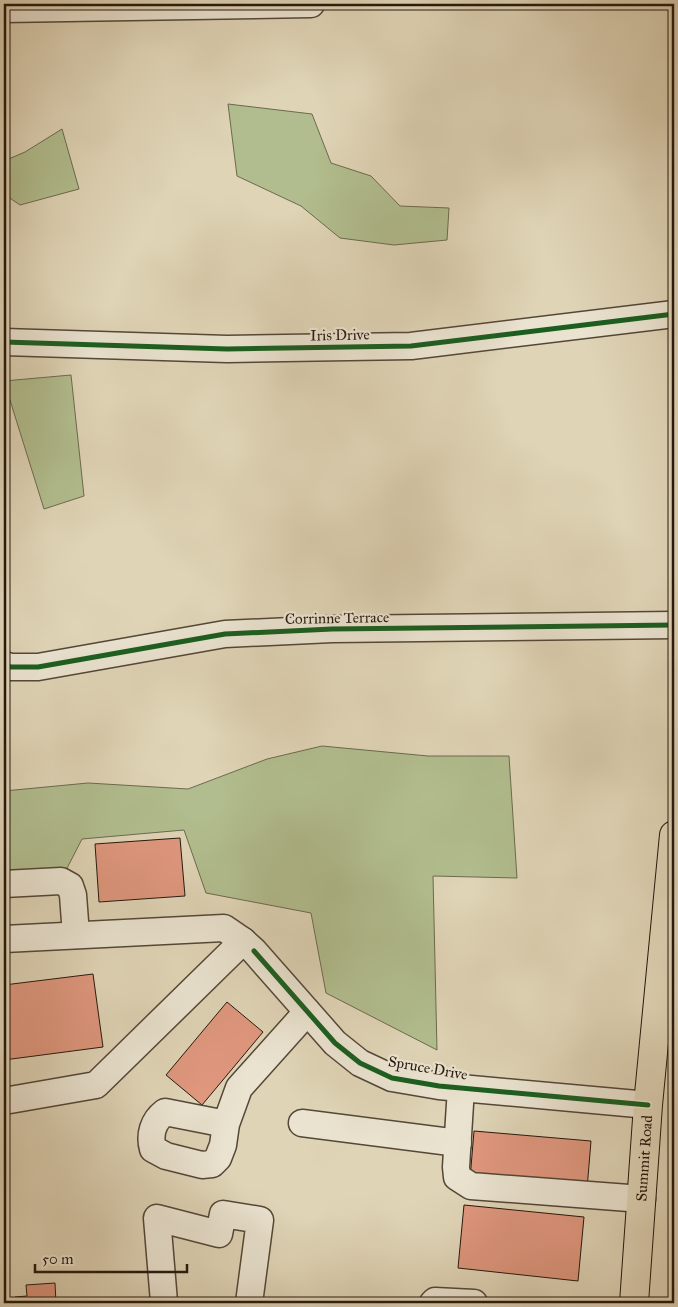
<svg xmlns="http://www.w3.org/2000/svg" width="678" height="1307" font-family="'IM FELL Great Primer',serif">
<rect width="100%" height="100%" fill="#dfd4b6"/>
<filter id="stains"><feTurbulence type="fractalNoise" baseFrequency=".004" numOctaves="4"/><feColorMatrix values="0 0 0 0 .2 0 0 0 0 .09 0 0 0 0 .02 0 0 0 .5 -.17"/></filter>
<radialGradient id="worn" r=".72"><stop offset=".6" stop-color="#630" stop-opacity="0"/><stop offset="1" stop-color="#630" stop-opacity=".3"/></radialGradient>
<g fill="#b1bd8e" stroke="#6c6a4e">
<path d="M228,104l84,10 19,49 40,13 29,30 49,2 -2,32 -53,5 -54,-7 -39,-32 -64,-30z"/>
<path d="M62,129l17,60 -59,16 -16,-11v-33l21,-9z"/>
<path d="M71,375l13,121 -40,13 -40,-128z"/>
<path d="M322,746l106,10h81l8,122 -84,-2 4,174 -111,-57 -15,-80 -105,-20 -22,-63 -102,9 -19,37h-59v-85l84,-8 100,6 79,-30z"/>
</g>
<g fill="#df977e" stroke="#26180e">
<path d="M180,838l5,58 -86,6 -4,-58z"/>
<path d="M93,974l10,73 -99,13v-75z"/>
<path d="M227,1002l36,30 -61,73 -36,-30z"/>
<path d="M474,1131l117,10 -4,48 -117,-10z"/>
<path d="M464,1205l120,12 -6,64 -120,-13z"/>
<path d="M55,1283l1,20h-40l-1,-6 12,-1 -1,-11z"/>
</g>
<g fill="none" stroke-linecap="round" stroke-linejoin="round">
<defs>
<g id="minor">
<path d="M4,9l307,-5"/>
<path d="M4,342l223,7 184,-3 263,-32"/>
<path d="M4,665l7,2h27l187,-33 107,-5 342,-4"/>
<path d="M4,884l57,-3 9,5 3,9 3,40"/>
<path d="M4,939l220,-11 19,13 11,10 81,92 25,20 32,15 47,8 209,19"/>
<path d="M461,1088l-5,79 1,10 14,9 171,13"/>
<path d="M4,1101l92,-16 147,-144"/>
<path d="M302,1123l156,20"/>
<path d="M226,1124l-61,-12c-12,9 -16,23 -12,37l13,7 36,9 10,-1 6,-6 5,-13 3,-21 13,-36 68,-76"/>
<path d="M162,1303l2,-1 -7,-84 62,16 4,-20 37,6 -11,83"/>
<path d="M433,1303l2,-2 39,2"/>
</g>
<g id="major">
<path id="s1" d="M634,1303l14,-198 26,-270"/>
</g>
</defs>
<use href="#minor" stroke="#544738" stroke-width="29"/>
<use href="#major" stroke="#26180e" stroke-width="30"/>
<use href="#minor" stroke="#eae3d0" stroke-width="26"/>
<use href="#major" stroke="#dfd4b6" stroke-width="28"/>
<defs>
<g id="cycleway">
<path d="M4,342l223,7 184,-3 263,-32"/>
<path d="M4,665l7,2h27l187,-33 107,-5 342,-4"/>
<path d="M254,951l81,92 25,20 32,15 47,8 209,19"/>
</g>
</defs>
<use href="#cycleway" stroke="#eae3d0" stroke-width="8"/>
<use href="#cycleway" stroke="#1b5e20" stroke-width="5"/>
</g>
<g text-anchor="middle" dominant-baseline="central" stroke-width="4.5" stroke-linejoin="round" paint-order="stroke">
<g font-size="15" fill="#26180e" stroke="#eae3d0">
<text transform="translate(340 335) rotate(-1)">Iris Drive</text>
<text transform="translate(337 618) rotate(-1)">Corrinne Terrace</text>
<text transform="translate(428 1068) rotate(10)">Spruce Drive</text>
<text stroke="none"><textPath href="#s1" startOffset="145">Summit Road</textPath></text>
</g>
</g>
<rect width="678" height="1307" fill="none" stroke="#dfd4b6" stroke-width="20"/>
<rect x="5" y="5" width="668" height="1297" fill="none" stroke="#26180e" stroke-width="2.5"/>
<rect x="10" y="10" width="658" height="1287" fill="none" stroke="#26180e"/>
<path d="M35 1264v8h152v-8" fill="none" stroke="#26180e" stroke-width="2.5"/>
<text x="42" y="1264" font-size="15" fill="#26180e" stroke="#eae3d0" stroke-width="4" paint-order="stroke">50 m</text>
<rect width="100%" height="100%" filter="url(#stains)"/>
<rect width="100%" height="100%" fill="url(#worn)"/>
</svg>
